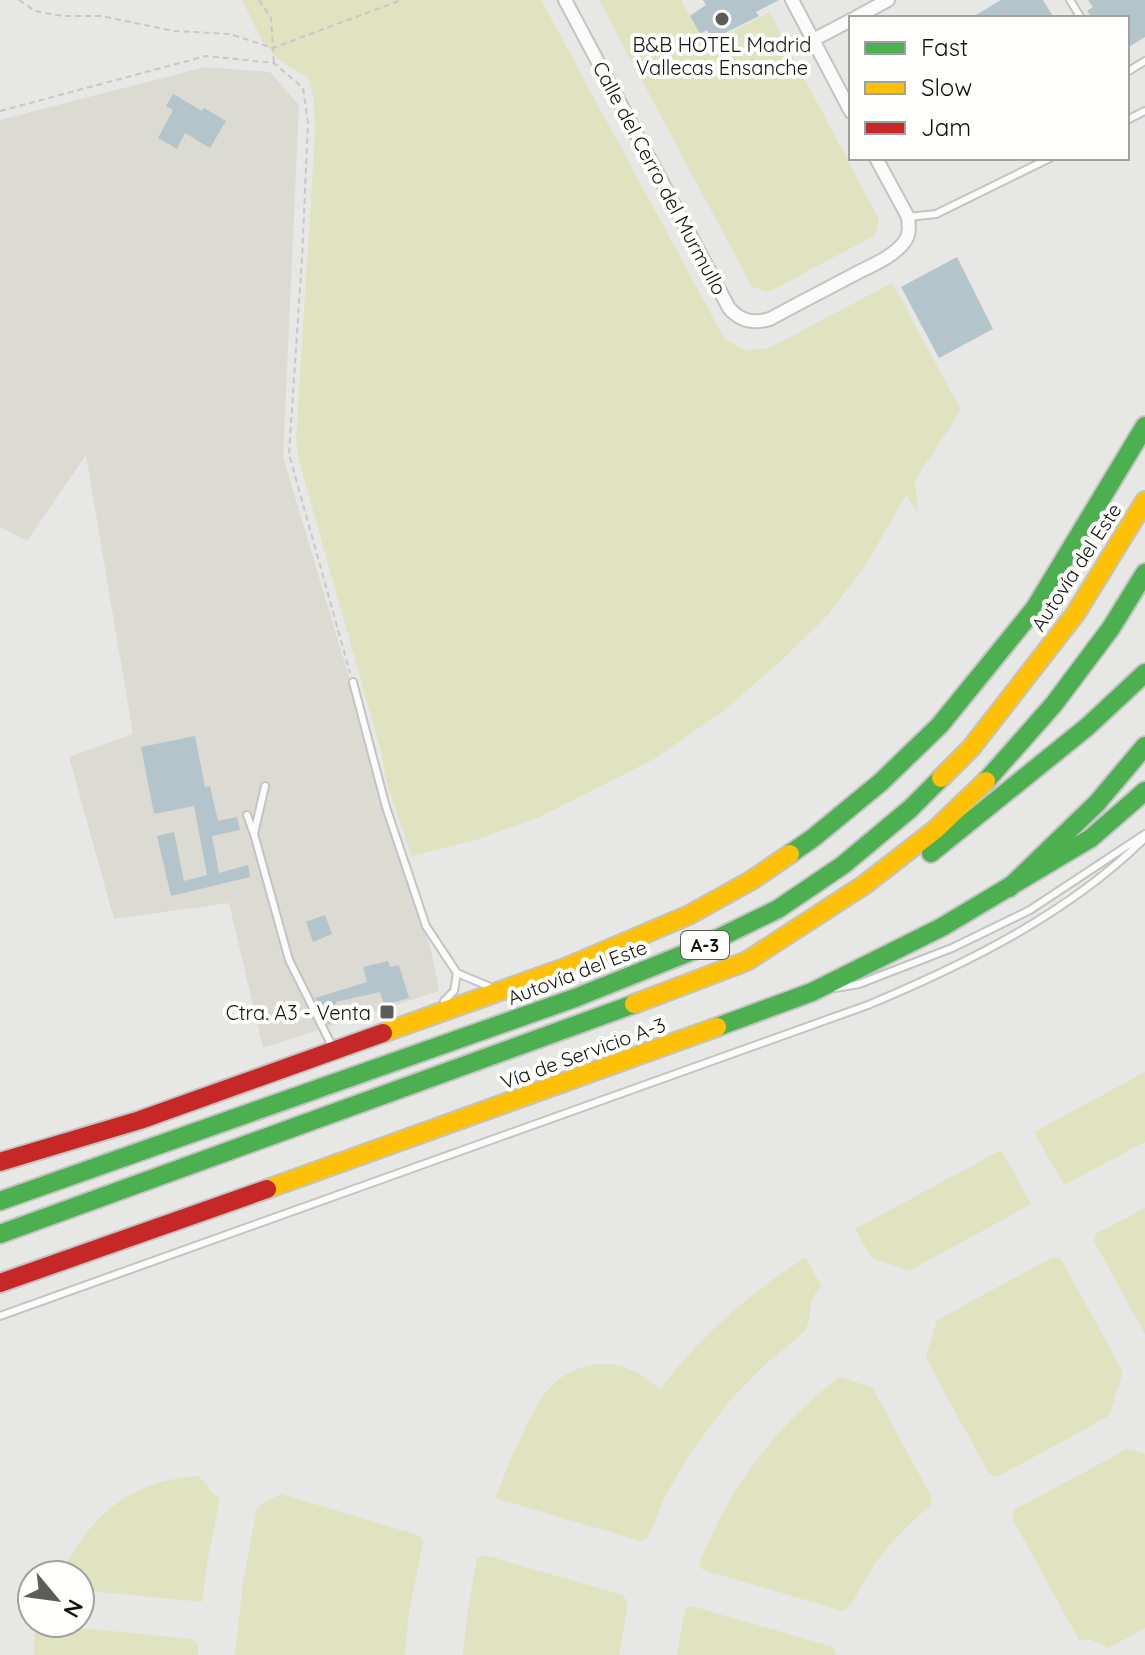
<svg xmlns="http://www.w3.org/2000/svg" width="1145" height="1655" font-family="Quicksand,sans-serif">
<rect width="100%" height="100%" fill="#e7e7e5"/>
<path fill="#dbdbd4" d="M205,67l65,5 29,33 -16,352 148,493 8,41 -176,57 -34,-145 -115,16 -45,-162 64,-23 -47,-279 -59,86 -27,-14v-407z"/>
<g fill="#e0e3c0">
<path d="M242,0h299l183,338 19,12 24,-1 125,-66 69,127 -46,70 3,34 -12,-19 -42,73 -39,50 -41,40 -62,54 -68,47 -114,58 -64,23 -64,16 -25,-72 -6,-33 -82,-290 -3,-21 19,-306 -1,-35 -6,-21 -30,-19 -15,-17z"/>
<path d="M599,0h82l25,46 63,-34 110,207 -4,16 -106,57 -17,-5z"/>
<path d="M1145,1072v70l-81,43 -30,-53z"/>
<path d="M1001,1150l30,54 -122,67 -37,-13 -17,-29z"/>
<path d="M1145,1208v126l-51,-93 3,-8z"/>
<path d="M806,1257l15,29 -5,6 -5,11 -2,18 -4,10 -44,37 -34,36 -36,48 -26,44 -17,41 -8,4 -145,-43c10,-25 20,-49 32,-74 6,-11 11,-22 19,-32 19,-24 54,-35 83,-23 12,4 21,13 31,20 44,-56 86,-93 146,-132z"/>
<path d="M1053,1257l8,2 62,113 -14,44 -112,61 -8,-3 -63,-116 11,-38z"/>
<path d="M839,1377l33,10 60,111 -2,8c-26,22 -49,45 -66,75 -7,11 -10,24 -21,30l-140,-41 -4,-6c31,-77 74,-135 140,-187z"/>
<path d="M1127,1449l18,5v174l-36,20 -18,-8h-12l-67,-122 2,-8z"/>
<path d="M199,1476l13,17 8,6 -14,70 -4,33 -122,-12v-15h-19c28,-60 71,-95 138,-99z"/>
<path d="M281,1494l137,41 5,7 -14,70 -4,43h-170l8,-73 14,-75z"/>
<path d="M484,1555l139,40 5,8 -9,52h-156l5,-47 9,-49z"/>
<path d="M692,1606l141,41 3,8h-159l8,-46z"/>
<path d="M40,1624l152,15 6,6v10h-164l1,-26z"/>
</g>
<g fill="#b3c4cb">
<path d="M703,0h76l-23,12 3,4 -44,22 -2,-3 -3,2 -3,-7 -7,4 -10,-18 16,-11z"/>
<path d="M1001,0h42l11,18h-83z"/>
<path d="M1088,0h57v37l-18,11v-30h-35l-5,-7 6,-4z"/>
<path d="M173,94l29,17 2,-3 22,13 -16,27 -25,-15 -8,16 -19,-11 15,-28 -7,-4z"/>
<path d="M957,257l36,72 -54,29 -38,-71z"/>
<path d="M195,736l10,51 5,-1 8,35 19,-4 3,13 -28,6 7,37 29,-8 2,12 -79,19 -14,-60 17,-4 10,49 23,-6 -13,-69 -40,8 -13,-67z"/>
<path d="M325,915l7,19 -19,8 -7,-20z"/>
<path d="M388,961l2,6 9,-2 10,33 -25,7 -4,-13 -44,10 6,19 -14,3 -7,-18 -2,1 -4,-9 52,-16 -4,-15z"/>
</g>
<g fill="none" stroke-linecap="round" stroke-linejoin="round">
<defs>
<g id="lane">
<path d="M1070,0l11,18"/>
<path d="M1127,72l18,-11"/>
<path d="M1127,120l18,-9"/>
<path d="M908,217l28,-3 114,-56"/>
<path d="M353,682l33,125 40,119 31,47 31,13"/>
<path d="M265,786l-11,48 35,126 42,84"/>
<path d="M247,815l7,19"/>
<path d="M835,988l24,-4 93,-36 78,-38 115,-76"/>
<path d="M444,1001l10,-10 3,-18"/>
<path d="M0,1316l868,-311c98,-41 200,-91 277,-167"/>
</g>
<g id="street">
<path d="M565,0l164,308c11,13 24,16 41,11 27,-15 55,-29 83,-44 17,-9 41,-18 52,-34 5,-7 4,-15 3,-24l-32,-59"/>
<path d="M792,0l59,112"/>
<path d="M855,18l33,-18"/>
<path d="M813,40l38,-20"/>
</g>
<g id="fast">
<path d="M986,781l68,-77 57,-76 34,-55"/>
<path d="M931,853l156,-126 58,-54"/>
<path d="M790,854l23,-16 68,-56 59,-57 95,-117 110,-182"/>
<path d="M1009,888l88,-85 48,-57"/>
<path d="M717,1027l95,-35 130,-65 149,-89 54,-47"/>
<path d="M0,1201l575,-203 117,-47 86,-42 65,-44 67,-56 31,-31"/>
<path d="M0,1234l634,-230"/>
</g>
<g id="slow">
<path d="M941,778l30,-30 105,-135 69,-112"/>
<path d="M634,1004l113,-43 117,-76 71,-55 51,-49"/>
<path d="M383,1033l184,-66 122,-52 63,-35 38,-26"/>
<path d="M267,1189l450,-162"/>
</g>
<g id="jam">
<path d="M0,1162l140,-42 243,-87"/>
<path d="M0,1283l267,-94"/>
</g>
</defs>
<use href="#lane" stroke="#c3c4c2" stroke-width="10"/>
<use href="#street" stroke="#c3c4c2" stroke-width="16"/>
<use href="#fast" stroke="#c3c4c2" stroke-width="22"/>
<use href="#slow" stroke="#c3c4c2" stroke-width="22"/>
<use href="#jam" stroke="#c3c4c2" stroke-width="22"/>
<g stroke="#c7c7c6" stroke-width="2" stroke-dasharray="6 4" stroke-linecap="butt">
<path d="M19,0l16,11 28,5h38l73,15 56,3 43,14 128,-48"/>
<path d="M259,0l12,18 3,45"/>
<path d="M0,111l206,-55 68,7 29,25 5,35 -6,135 -13,196 61,219"/>
</g>
<use href="#lane" stroke="#fbfbfb" stroke-width="6"/>
<use href="#street" stroke="#fbfbfb" stroke-width="12"/>
<use href="#fast" stroke="#4caf50" stroke-width="18"/>
<use href="#slow" stroke="#ffc107" stroke-width="18"/>
<use href="#jam" stroke="#c62828" stroke-width="18"/>
</g>
<g fill="#5c5c5b" stroke="#fffffe" stroke-width="3">
<circle cx="722" cy="19" r="8"/>
<rect x="379" y="1004" width="16" height="16" rx="4"/>
</g>
<g text-anchor="middle" dominant-baseline="central" stroke-width="8" stroke-linejoin="round" paint-order="stroke">
<rect fill="#fffffe" stroke="#585857" stroke-width="2" x="681" y="931" width="48" height="28" rx="6"/>
<g font-size="18" font-weight="bold" fill="#111110">
<text x="705" y="945">A-3</text>
</g>
<g font-size="20" fill="#111110" stroke="#fffffe">
<text x="722" y="44">B&amp;B HOTEL Madrid<tspan x="722" dy="23">Vallecas Ensanche</tspan></text>
<text x="371" y="1012" text-anchor="end">Ctra. A3 - Venta</text>
</g>
<g font-size="20" fill="#111110" stroke="#fffffe">
<text transform="translate(660 178) rotate(62)">Calle del Cerro del Murmullo</text>
<text transform="translate(1076 567) rotate(-57)">Autovía del Este</text>
<text transform="translate(577 972) rotate(-21)">Autovía del Este</text>
<text transform="translate(583 1053) rotate(-20)">Vía de Servicio A-3</text>
</g>
</g>
<rect x="849" y="16" width="280" height="144" fill="#fffffe" stroke="#a0a09f" stroke-width="2"/>
<rect x="865" y="42" width="40" height="12" fill="#4caf50" stroke="#a0a09f" stroke-width="2"/>
<text x="921" y="56" font-size="24" fill="#111110">Fast</text>
<rect x="865" y="82" width="40" height="12" fill="#ffc107" stroke="#a0a09f" stroke-width="2"/>
<text x="921" y="96" font-size="24" fill="#111110">Slow</text>
<rect x="865" y="122" width="40" height="12" fill="#c62828" stroke="#a0a09f" stroke-width="2"/>
<text x="921" y="136" font-size="24" fill="#111110">Jam</text>
<g transform="translate(56 1599) rotate(119)"><circle r="38" fill="#fffffe" stroke="#a0a09f" stroke-width="2"/>
<path d="M0-6L14 30L0 20L-14 30Z" fill="#5c5c5b"/>
<text y="-12" font-size="22" font-weight="bold" text-anchor="middle" fill="#111110">N</text>
</g>
</svg>
